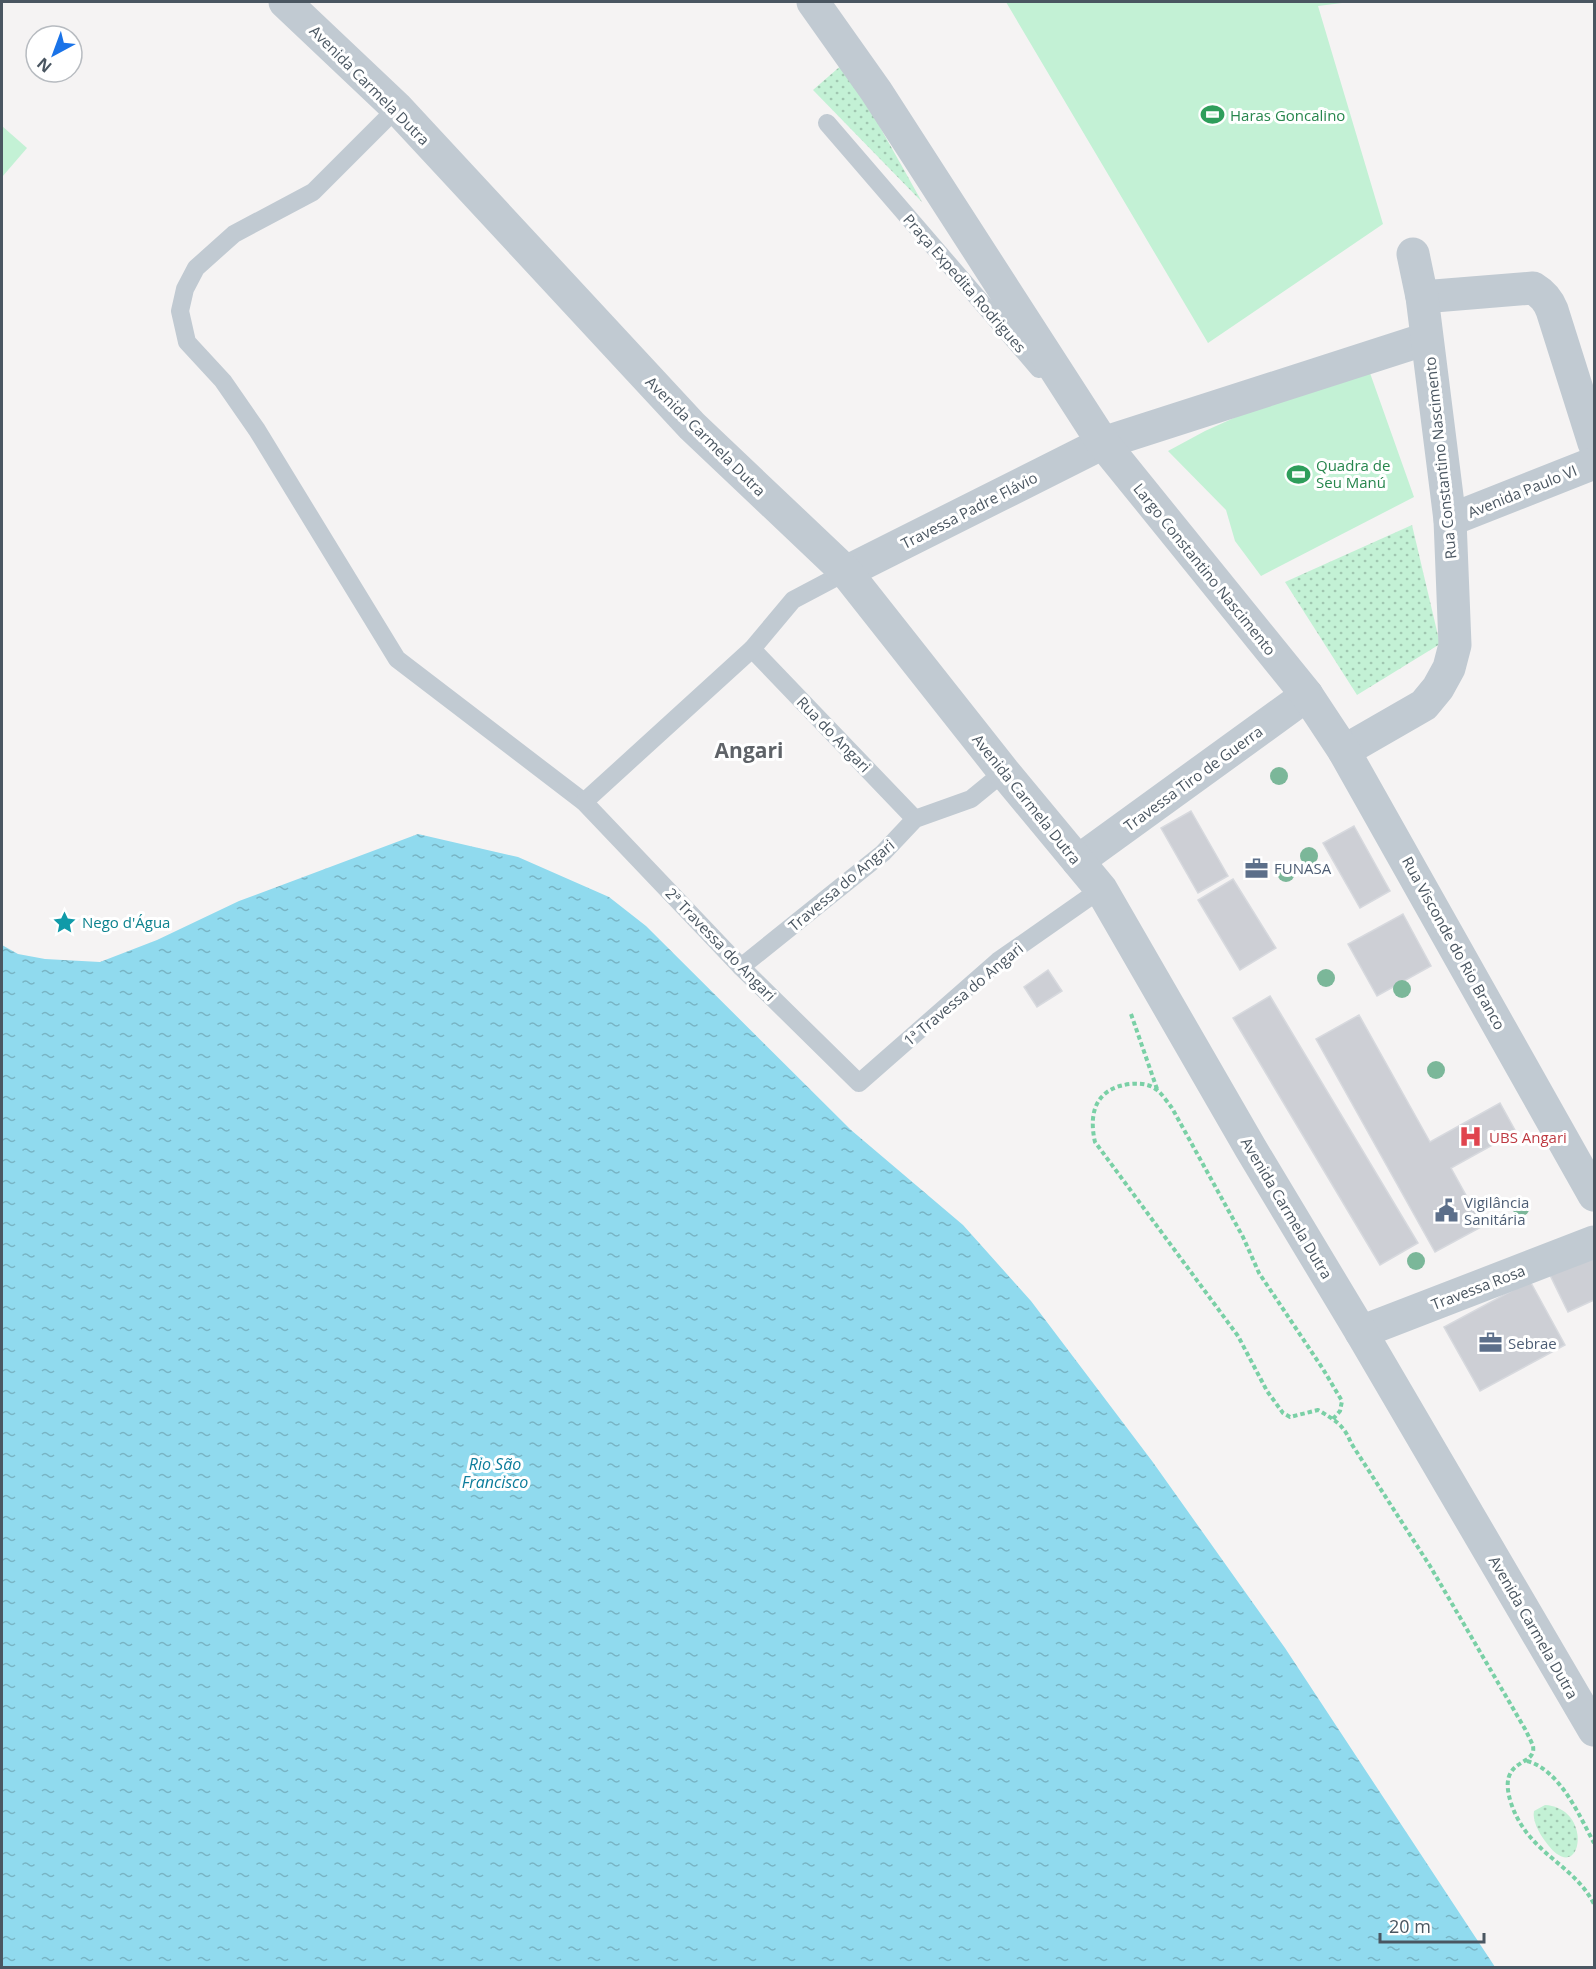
<svg xmlns="http://www.w3.org/2000/svg" width="1596" height="1969" font-family="'Open Sans',sans-serif">
<defs>
<pattern id="grass-dots" width="8" height="8" patternUnits="userSpaceOnUse" patternTransform="scale(1.5)"><rect width="8" height="8" fill="#c3f1d5"/><path d="M2 2h.1M6 6h.1" fill="none" stroke="#a0c6b0" stroke-width="1.8" stroke-linecap="round"/></pattern>
<pattern id="water-ripples" width="26" height="14" patternUnits="userSpaceOnUse" patternTransform="scale(1.5)"><rect width="26" height="14" fill="#90daee"/><path d="M2 4q2-2 4 0t4 0M15 11q2-2 4 0t4 0" fill="none" stroke="#78b4c4"/></pattern>
</defs>
<rect width="100%" height="100%" fill="#f5f3f3"/>
<g fill="url(#grass-dots)">
<path d="M844,63l78,139 -109,-112z"/>
<path d="M1412,525l28,119 -83,51 -72,-113z"/>
<path d="M1545,1805c51,3 36,87 0,36 -6,-8 -13,-21 -11,-30z"/>
</g>
<g fill="#c3f1d5">
<path d="M1006,2h344l-32,4 65,218 -175,119z"/>
<path d="M2,126l25,22 -25,29z"/>
<path d="M1365,359l49,138 -153,79 -26,-35 -9,-31 -58,-59 37,-20z"/>
</g>
<path fill="url(#water-ripples)" d="M418,834l100,23 91,40 37,29 205,204 112,95 68,76 121,160 133,187 210,319h-1493v-1022l16,9 27,5 55,3 57,-22 82,-39z"/>
<g fill="#cdcfd5" stroke="#d7d9de" stroke-width="1.5">
<path d="M1191,811l37,65 -30,17 -37,-65z"/>
<path d="M1354,826l36,65 -30,17 -37,-65z"/>
<path d="M1233,879l43,69 -36,22 -42,-70z"/>
<path d="M1403,914l28,52 -54,30 -29,-52z"/>
<path d="M1048,970l14,21 -25,16 -13,-20z"/>
<path d="M1270,996l148,247 -38,22 -147,-247z"/>
<path d="M1359,1015l71,127 70,-39 16,29 -65,36 32,58 -48,26 -119,-213z"/>
<path d="M1594,1248v52l-26,12 -21,-43z"/>
<path d="M1530,1281l35,64 -85,46 -36,-64z"/>
</g>
<g fill="none" stroke-linecap="round" stroke-linejoin="round">
<g stroke="#7ad0a6" stroke-width="4" stroke-dasharray="4.5 3" stroke-linecap="butt">
<path d="M1131,1014l26,75"/>
<path d="M1333,1419l7,-8 2,-10 -19,-32 -64,-96 -16,-36 -71,-129c-4,-5 -9,-13 -15,-18 -7,-6 -17,-7 -27,-6 -33,4 -42,27 -35,58l143,194 29,55 16,22 7,4 28,-7c17,10 26,15 33,33l79,123 95,163c3,6 6,12 8,17 4,22 -37,10 -22,57 17,51 62,60 83,101"/>
<path d="M1527,1761c33,9 52,54 67,82"/>
</g>
<g stroke="#c1cad2" stroke-width="18">
<path d="M397,108l-84,84 -79,42 -38,34 -11,21 -5,22 7,31 36,39 34,49 140,229 187,143 157,165 118,116 139,-122 103,-72"/>
<path d="M827,123l212,246"/>
<path d="M752,649l163,170"/>
<path d="M584,802l168,-153 41,-49 53,-28"/>
<path d="M741,967l142,-114 32,-34 56,-20 33,-27"/>
</g>
<g stroke="#c1cad2" stroke-width="33">
<path d="M1422,297l111,-9c10,6 15,12 19,22l42,133"/>
<path d="M1450,520l144,-57"/>
<path d="M846,572l257,-129 323,-104"/>
<path d="M1344,751l80,-46 14,-17 11,-20 6,-23 -5,-125 -28,-223 -9,-43"/>
<path d="M1078,861l229,-166"/>
<path d="M1361,1332l233,-90"/>
</g>
<g stroke="#c1cad2" stroke-width="33">
<path d="M285,2l112,106 295,318 154,146 158,200 97,117 150,260 110,183 233,398"/>
<path d="M813,2l63,89 227,352 204,252 37,56 250,444"/>
</g>
</g>
<g fill="#7bb799">
<circle cx="1279" cy="776" r="9"/>
<circle cx="1309" cy="856" r="9"/>
<circle cx="1286" cy="873" r="9"/>
<circle cx="1326" cy="978" r="9"/>
<circle cx="1402" cy="989" r="9"/>
<circle cx="1436" cy="1070" r="9"/>
<circle cx="1521" cy="1207" r="9"/>
<circle cx="1416" cy="1261" r="9"/>
</g>
<defs>
<symbol id="stadium-bare" viewBox="-9 -9 18 18"><path d="M0-5a6.5 5 0 1 0 0 10a6.5 5 0 1 0 0-10ZM-3.5-1.8h7v3.6h-7Z" fill="#2e9e5b" stroke="#fff" stroke-width="2.5" paint-order="stroke"/></symbol>
<symbol id="office-bare" viewBox="-9 -9 18 18"><path d="M-6-3h4V-5.5h4V-3h4V5H-6ZM-1-4.5V-3h2v-1.5ZM-6 0V1H6V0Z" fill="#5c6f8a" stroke="#fff" stroke-width="2.5" paint-order="stroke"/></symbol>
<symbol id="sight-bare" viewBox="-9 -9 18 18"><path d="M0-6L1.8-2.2L6-1.7L2.9 1.2L3.7 5.4L0 3.3L-3.7 5.4L-2.9 1.2L-6-1.7L-1.8-2.2Z" fill="#0f9aa8" stroke="#fff" stroke-width="2.5" paint-order="stroke"/></symbol>
<symbol id="hospital-bare" viewBox="-9 -9 18 18"><path d="M-5-5h3v3.5h4V-5h3V5h-3V1.5h-4V5h-3Z" fill="#e0444e" stroke="#fff" stroke-width="2.5" paint-order="stroke"/></symbol>
<symbol id="civic-bare" viewBox="-9 -9 18 18"><path d="M-.6-6.5H3V-4.5H.6V-3L4-1V1h2V6H-6V1h2V-1L-.6-3ZM-1.2 2.5V6h2.4V2.5Z" fill="#5c6f8a" stroke="#fff" stroke-width="2.5" paint-order="stroke"/></symbol>
</defs>
<g fill-rule="evenodd">
<use href="#stadium-bare" x="1196" y="98" width="33" height="33"/>
<use href="#stadium-bare" x="1282" y="458" width="33" height="33"/>
<use href="#office-bare" x="1240" y="852" width="33" height="33"/>
<use href="#sight-bare" x="48" y="906" width="33" height="33"/>
<use href="#hospital-bare" x="1454" y="1120" width="33" height="33"/>
<use href="#civic-bare" x="1430" y="1194" width="33" height="33"/>
<use href="#office-bare" x="1474" y="1326" width="33" height="33"/>
</g>
<g text-anchor="middle" dominant-baseline="central" stroke-width="6" stroke-linejoin="round" paint-order="stroke">
<g font-size="15" fill="#4a5661" stroke="#fff">
<text transform="translate(370 85) rotate(45)">Avenida Carmela Dutra</text>
<text transform="translate(965 283) rotate(49)">Praça Expedita Rodrigues</text>
<text transform="translate(706 436) rotate(45)">Avenida Carmela Dutra</text>
<text transform="translate(1440 458) rotate(-96)">Rua Constantino Nascimento</text>
<text transform="translate(1522 491) rotate(-22)">Avenida Paulo VI</text>
<text transform="translate(969 510) rotate(-27)">Travessa Padre Flávio</text>
<text transform="translate(1205 569) rotate(51)">Largo Constantino Nascimento</text>
<text transform="translate(834 734) rotate(46)">Rua do Angari</text>
<text transform="translate(1193 778) rotate(-36)">Travessa Tiro de Guerra</text>
<text transform="translate(1027 799) rotate(51)">Avenida Carmela Dutra</text>
<text transform="translate(841 885) rotate(-40)">Travessa do Angari</text>
<text transform="translate(1454 943) rotate(61)">Rua Visconde do Rio Branco</text>
<text transform="translate(721 944) rotate(46)">2ª Travessa do Angari</text>
<text transform="translate(963 994) rotate(-40)">1ª Travessa do Angari</text>
<text transform="translate(1287 1208) rotate(59)">Avenida Carmela Dutra</text>
<text transform="translate(1478 1287) rotate(-21)">Travessa Rosa</text>
<text transform="translate(1534 1627) rotate(60)">Avenida Carmela Dutra</text>
</g>
<g font-size="15" fill="#27864d" stroke="#fff" text-anchor="start">
<text x="1230" y="115">Haras Goncalino</text>
<text x="1316" y="465">Quadra de<tspan x="1316" dy="17">Seu Manú</tspan></text>
</g>
<g font-size="15" fill="#4e5e75" stroke="#fff" text-anchor="start">
<text x="1274" y="868">FUNASA</text>
<text x="1464" y="1202">Vigilância<tspan x="1464" dy="17">Sanitária</tspan></text>
<text x="1508" y="1343">Sebrae</text>
</g>
<g font-size="15" fill="#0d838f" stroke="#fff" text-anchor="start">
<text x="82" y="922">Nego d'Água</text>
</g>
<g font-size="15" fill="#be3a42" stroke="#fff" text-anchor="start">
<text x="1489" y="1137">UBS Angari</text>
</g>
<g font-size="16" font-style="italic" fill="#0c7c9b" stroke="#fff">
<text x="495" y="1464">Rio São<tspan x="495" dy="18">Francisco</tspan></text>
</g>
<g font-size="21" font-weight="bold" fill="#5f6368" stroke="#fff">
<text x="749" y="750">Angari</text>
</g>
</g>
<rect width="1596" height="1969" fill="none" stroke="#4a5661" stroke-width="6"/>
<g transform="translate(54 54) rotate(221)"><circle r="28" fill="#ffffff" stroke="#b7bbc0" stroke-width="1.5"/>
<path d="M0-4.5L10 22L0 15L-10 22Z" fill="#1a73e8"/>
<text y="-9" font-size="16" font-weight="bold" text-anchor="middle" fill="#4a5661">N</text>
</g>
<path d="M1380 1933v9h104v-9" fill="none" stroke="#4a5661" stroke-width="3"/>
<text x="1389" y="1933" font-size="18" fill="#4a5661" stroke="#ffffff" stroke-width="4.5" paint-order="stroke">20 m</text>
</svg>
